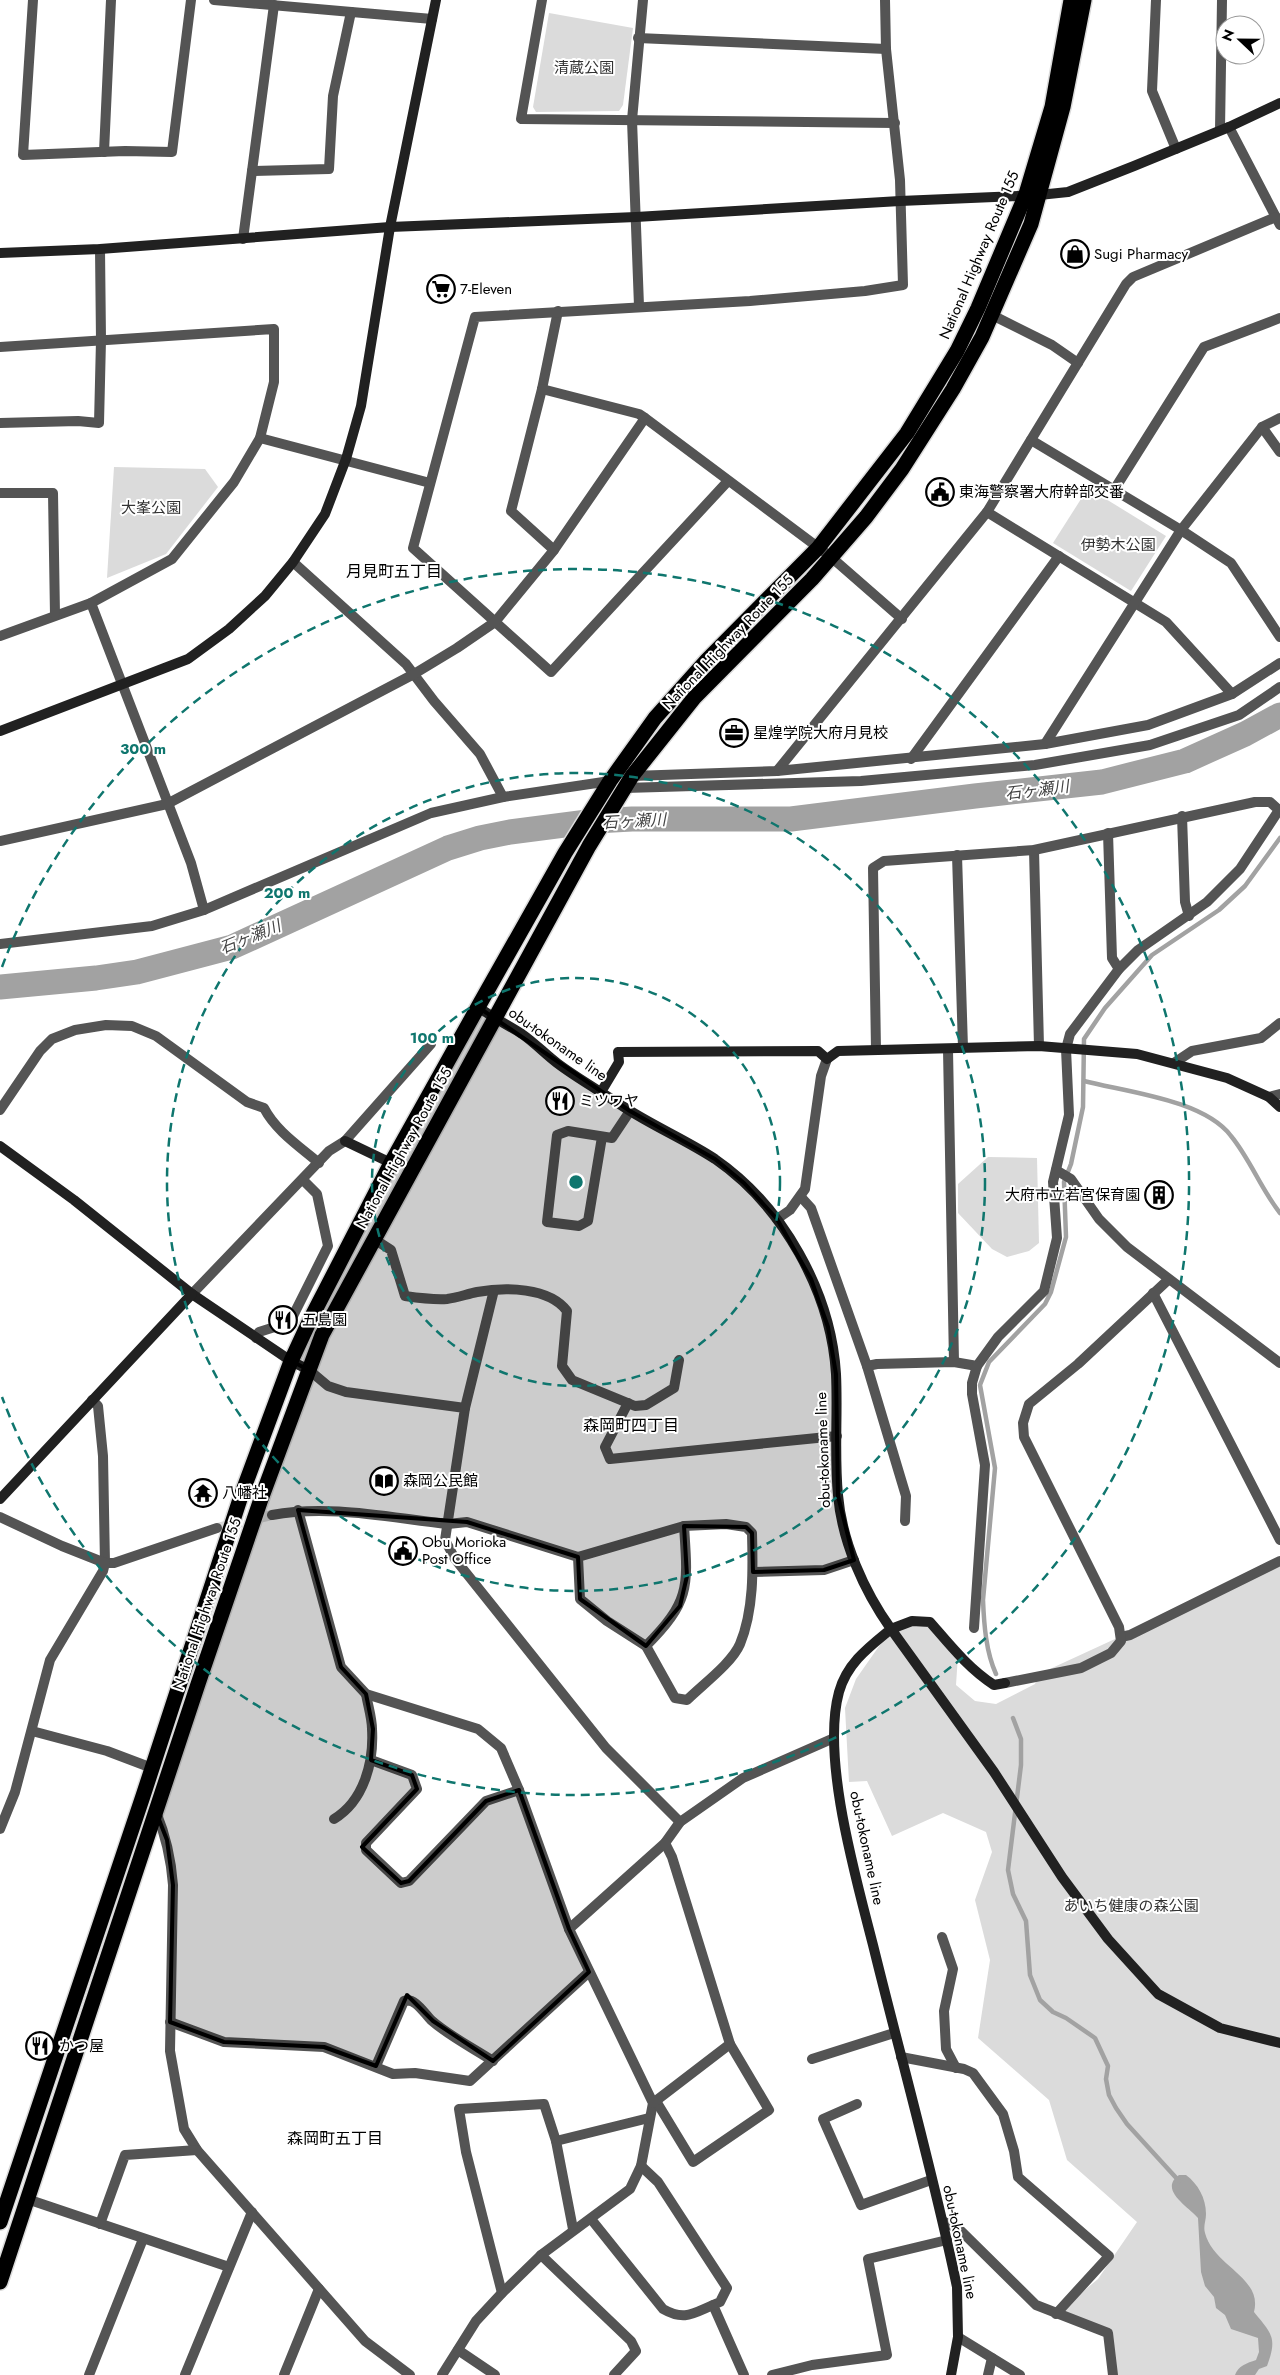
<svg xmlns="http://www.w3.org/2000/svg" width="1280" height="2375" font-family="Jost,'Noto Sans JP',sans-serif">
<rect width="100%" height="100%" fill="#fff"/>
<g fill="#dbdbdb">
<path d="M549,13l84,15 -10,77 -4,6 -83,1 -3,-5z"/>
<path d="M114,467l91,2 13,18 -52,67 -59,24z"/>
<path d="M1088,488l78,48 -35,55 -78,-48z"/>
<path d="M988,1157l49,1 2,85 -10,8 -22,6 -15,-8 -34,-36v-29z"/>
<path d="M1280,1556v819h-168l-4,-42 -52,-19 42,-35 39,-57 -70,-62 -18,-60 -71,-62 12,-78 -15,-60 17,-48 -6,-20 -43,-19 -51,23 -25,-55 -18,1 -4,-74 11,-29 35,-50 39,-7 28,33 -2,30 19,16 21,3 39,-20 4,-10 128,-59z"/>
</g>
<path fill="#a2a2a2" d="M1179,2175h7c12,9 20,23 20,39 0,7 -3,12 -1,19 9,34 58,44 49,79 17,21 24,25 13,54l-8,3 -4,6h-20c3,-9 12,-12 21,-15l3,-8 -1,-14 -27,-9 -6,-14 -9,-7 -2,-11 -9,-11 -4,-14 -3,-54c-9,-11 -40,-28 -19,-43z"/>
<g fill="none" stroke-linecap="round" stroke-linejoin="round">
<g stroke="#a2a2a2" stroke-width="4.5">
<path d="M1084,1081c43,11 120,19 147,55 19,23 30,53 49,77"/>
<path d="M996,1674c-10,-22 -12,-49 -13,-74l12,-132 -15,-83 9,-23 56,-58 6,-12 15,-55 -2,-55 7,-18 12,-57 1,-68 21,-31 47,-53 67,-45 26,-24 35,-48"/>
<path d="M1013,1718l8,21v26l-13,105 5,24 13,27 4,54 10,25 13,12 13,6 29,20 13,28 -2,13 3,16 7,13 11,16 52,57"/>
</g>
<path stroke="#a2a2a2" stroke-width="25" d="M0,987l96,-9 41,-6 95,-25 216,-99 32,-10 30,-6 85,-11 37,-2h159l184,-23 127,-14 83,-21 60,-27 35,-19"/>
<path stroke="#d9d9d9" stroke-width="10" stroke-dasharray="10 5" stroke-linecap="butt" d="M217,1528l55,-13"/>
<defs>
<g id="highway">
<path d="M0,2222l143,-426 98,-300 50,-135 19,-41 81,-157 87,-156 87,-154 45,-72 45,-63 52,-58 111,-112 89,-115 50,-82 21,-43 48,-114 26,-87 19,-107"/>
<path d="M0,2282l198,-598 62,-182 62,-167 267,-489 43,-70 62,-78 118,-119 54,-62 36,-48 51,-80 29,-52 49,-113 32,-117 21,-107"/>
</g>
</defs>
<use href="#highway" stroke="#dbdbdb" stroke-width="18"/>
<g stroke="#545454" stroke-width="10">
<path d="M33,0l-10,155 102,-4 47,1 19,-152"/>
<path d="M214,0l218,19"/>
<path d="M542,0l-21,119 374,4"/>
<path d="M1156,0l-4,91 24,58"/>
<path d="M638,38l248,11"/>
<path d="M1229,127l51,98"/>
<path d="M1220,130l2,-130"/>
<path d="M104,152l7,-152"/>
<path d="M252,171l77,-2 4,-73 18,-84"/>
<path d="M243,239l31,-234"/>
<path d="M639,306l-7,-186 11,-120"/>
<path d="M558,311l-16,78 -31,122 43,39 91,-132"/>
<path d="M992,315l60,30 26,18"/>
<path d="M0,347l274,-18v53l-14,56 -26,44 -62,77 -81,44 -91,33"/>
<path d="M542,389l97,25 6,4 186,139 71,62"/>
<path d="M0,423l78,-2 21,2 2,-83 -1,-91"/>
<path d="M1262,427l18,25"/>
<path d="M260,438l170,45"/>
<path d="M1031,440l150,90 50,33 49,74"/>
<path d="M728,481l-177,191 -138,-124 62,-231 275,-16 115,-10 38,-6 -3,-105 -14,-131 -1,-49"/>
<path d="M1114,490l90,-143 76,-29"/>
<path d="M0,493h53l2,122"/>
<path d="M987,512l179,110 66,72"/>
<path d="M293,562l113,102 28,37 46,53 23,43"/>
<path d="M91,603l100,260 13,47"/>
<path d="M1045,744l136,-214 81,-103 18,-9"/>
<path d="M911,759l148,-203"/>
<path d="M777,771l210,-259 139,-228 7,-7 143,-60"/>
<path d="M632,776l145,-5 268,-27 103,-19 84,-31 48,-31"/>
<path d="M625,788l236,-7 174,-16 115,-20 89,-30 41,-28"/>
<path d="M1182,816l3,86 4,14"/>
<path d="M1108,833l4,125 7,11"/>
<path d="M0,841l167,-37 247,-130 43,-26 38,-26 59,-72"/>
<path d="M1034,850l5,196"/>
<path d="M957,855l6,193"/>
<path d="M0,944l152,-18 52,-16 227,-97 72,-16 107,-16"/>
<path d="M948,1050l6,312"/>
<path d="M1174,1063l18,-12 69,-13 19,-15"/>
<path d="M1269,1097l11,-3"/>
<path d="M0,1110l40,-59 12,-12 23,-9 31,-5 26,1 24,10 91,66 17,6c12,23 35,38 55,55"/>
<path d="M602,1137l-14,84 -9,5 -32,-4 10,-87 11,-4 44,7 18,-27"/>
<path d="M1056,1170l15,9 28,40 28,28 153,116"/>
<path d="M801,1197l10,11 56,158 39,130 -1,25"/>
<path d="M777,1219l13,-9 15,-21 16,-113 6,-17"/>
<path d="M374,1239l17,11 14,46c14,2 28,4 42,3 10,-1 20,-5 30,-7 28,-5 72,-5 90,19l-5,55 10,14 63,26 11,-1 28,-17 5,-28"/>
<path d="M1153,1293l127,247"/>
<path d="M192,1294l137,-143 16,-10 86,-97"/>
<path d="M256,1338l3,-6 22,-7 12,-9 35,-70 -11,-52 -14,-14"/>
<path d="M867,1366l10,-2 77,-2 23,4 21,-29 46,-46 13,-53 -4,-56 16,-67 -3,-66 4,-15 49,-65 19,-19 69,-48 33,-33 39,-59 -9,-8h-15l-221,48 -150,11 -11,7 3,182"/>
<path d="M309,1370l19,16 18,6 119,16 -20,132 10,19 151,189 74,74"/>
<path d="M92,1400l6,6 5,50 2,107h9l103,-35"/>
<path d="M628,1403l-23,44 5,12 227,-23"/>
<path d="M465,1408l29,-118"/>
<path d="M298,1510l43,157 25,27 112,35 23,19 18,42 50,139 84,174 -12,63 -11,23 -89,66 -39,38 -26,28 -34,54"/>
<path d="M272,1515c58,-11 118,3 176,9l19,-2 111,35 106,-31 42,-2 20,3 6,6c1,36 2,77 -12,111 -8,19 -38,41 -53,56l-12,-2 -29,-52 -39,-25 -27,-22 -2,-42"/>
<path d="M0,1517l62,29 43,17 -2,8 -53,89 -35,132 -15,37"/>
<path d="M753,1572l71,-2 30,-10"/>
<path d="M974,1628l11,-163 -13,-71v-11l5,-17"/>
<path d="M1121,1637l9,-2 150,-74"/>
<path d="M646,1646c45,-45 42,-60 38,-120"/>
<path d="M1005,1683l76,-15 30,-15 10,-12 -2,-14 -95,-190 -1,-14 6,-19 49,-40 90,-84"/>
<path d="M32,1731l75,20 45,17"/>
<path d="M371,1760l41,15 5,14 -51,54v7l35,33 8,-2 77,-80 33,-11"/>
<path d="M156,1812c10,24 15,46 17,73l-3,166 14,78 13,21 168,191 45,34"/>
<path d="M334,1819c30,-18 40,-57 38,-90 0,-11 -4,-23 -6,-35"/>
<path d="M569,1929l96,-86 15,-21 63,-44 91,-40"/>
<path d="M942,1937l11,32 -9,42 2,38 10,19"/>
<path d="M170,2022l54,20 100,5 69,27 22,-1 55,8 119,-109"/>
<path d="M901,2057l63,12 9,4 30,41 11,37 4,26 91,79 -53,58"/>
<path d="M812,2059l82,-26"/>
<path d="M376,2066l28,-65c11,-4 20,12 27,19 18,16 42,28 62,41"/>
<path d="M656,2101l37,61 76,-52 -39,-66"/>
<path d="M653,2103l77,-59 -58,-187 -7,-14"/>
<path d="M857,2104l-34,15 38,86 70,-25"/>
<path d="M556,2141l93,-23"/>
<path d="M641,2166l17,16 69,106 -7,14 -7,3 31,70"/>
<path d="M27,2199l202,68"/>
<path d="M591,2219l72,90c21,12 29,5 50,-4"/>
<path d="M943,2221l18,10 75,74 72,28 5,42"/>
<path d="M100,2224l25,-69 72,-5"/>
<path d="M541,2255l90,86 5,10 -22,24"/>
<path d="M502,2293l-36,-141 -7,-43 85,-5 12,37 17,88"/>
<path d="M958,2337l62,38"/>
<path d="M458,2350l37,25"/>
<path d="M89,2375l54,-136"/>
<path d="M185,2375l67,-163"/>
<path d="M284,2375l35,-86"/>
<path d="M772,2375l40,-10 75,-10 -19,-96 79,-19"/>
<path d="M988,2375l4,-17"/>
</g>
<g stroke="#212121" stroke-width="10">
<path d="M0,253l100,-4 290,-22 246,-10 264,-16 139,-6 29,-3 66,-26 95,-39 51,-24"/>
<path d="M0,731l188,-72 41,-30 36,-33 28,-34 32,-48 21,-55 15,-53 29,-179 46,-227"/>
<path d="M478,1007c14,10 30,18 44,27 13,9 23,20 35,29 21,16 45,29 67,44 29,19 62,33 91,52 68,47 116,133 121,215 2,40 -2,81 2,121 4,47 26,96 53,134 -22,18 -44,34 -52,63 -18,66 17,186 34,253 28,114 60,227 84,342l1,50 -7,38"/>
<path d="M601,1092l18,-30 -1,-10 200,-1 9,8 11,-8 201,-5 98,8 90,24 42,19 11,10"/>
<path d="M345,1141l46,22"/>
<path d="M0,1146l74,54 118,94 99,67 18,9"/>
<path d="M0,1499l192,-205"/>
<path d="M1005,1683l-11,2c-26,-17 -44,-40 -64,-63l-18,-1 -21,8 103,143 68,105 46,62 50,55 62,34 60,15"/>
</g>
<use href="#highway" stroke="#000" stroke-width="15"/>
</g>
<path fill="#000" fill-opacity="0.2" stroke="#000" stroke-width="4" stroke-linejoin="round" d="M478,1007l152,104 85,48 29,24 33,36 34,60 17,48 8,47 2,122 16,64 -30,10 -71,2 -1,-39 -6,-6 -62,-1 3,50 -7,30 -34,40 -66,-47 -2,-42 -111,-35 -169,-12 43,157 25,27 7,35 -2,31 41,15 5,14 -55,58 39,36 8,-2 77,-80 33,-11 50,139 20,43 -96,89 -60,-40 -26,-26 -31,71 -52,-19 -100,-5 -54,-20 3,-137 -6,-45 -11,-28 153,-442 -18,-9 100,-198z"/>
<g fill="none" stroke="#0f766e" stroke-width="2.5" stroke-dasharray="9 6">
<circle cx="576" cy="1182" r="204"/>
<circle cx="576" cy="1182" r="409"/>
<path d="M2 967A613 613 0 1 1 2 1397"/>
</g>
<defs>
<symbol id="shop-ring" viewBox="-11 -11 22 22"><circle r="9.5" fill="#fff" stroke="#000" stroke-width="1.5"/><path d="M-5-2.5h2.3a2.7 3.5 0 0 1 5.4 0H5L5.5 6h-11ZM-1.5-2.5h3a1.5 2.3 0 0 0-3 0Z" fill="#000"/></symbol>
<symbol id="supermarket-ring" viewBox="-11 -11 22 22"><circle r="9.5" fill="#fff" stroke="#000" stroke-width="1.5"/><path d="M-6-5.5h2.5l.6 2H6L4.5 2H-2.5L-4.4-4H-6ZM-1.5 3.2a1.3 1.3 0 1 0 .1 0ZM3 3.2a1.3 1.3 0 1 0 .1 0Z" fill="#000"/></symbol>
<symbol id="civic-ring" viewBox="-11 -11 22 22"><circle r="9.5" fill="#fff" stroke="#000" stroke-width="1.5"/><path d="M-.6-6.5H3V-4.5H.6V-3L4-1V1h2V6H-6V1h2V-1L-.6-3ZM-1.2 2.5V6h2.4V2.5Z" fill="#000"/></symbol>
<symbol id="office-ring" viewBox="-11 -11 22 22"><circle r="9.5" fill="#fff" stroke="#000" stroke-width="1.5"/><path d="M-6-3h4V-5.5h4V-3h4V5H-6ZM-1-4.5V-3h2v-1.5ZM-6 0V1H6V0Z" fill="#000"/></symbol>
<symbol id="restaurant-ring" viewBox="-11 -11 22 22"><circle r="9.5" fill="#fff" stroke="#000" stroke-width="1.5"/><path d="M-5-6h1v4h1v-4h1v4h1v-4h1v5L-1.5 .5V6h-2V.5L-5-1ZM5-6V6H3V1.5H1.5Q1.5-4 5-6Z" fill="#000"/></symbol>
<symbol id="building-ring" viewBox="-11 -11 22 22"><circle r="9.5" fill="#fff" stroke="#000" stroke-width="1.5"/><path d="M-4-6H4V6H1V3H-1V6H-4ZM-2.5-4.3h1.7v1.8h-1.7ZM.8-4.3h1.7v1.8H.8ZM-2.5-1h1.7V.8h-1.7ZM.8-1h1.7V.8H.8Z" fill="#000"/></symbol>
<symbol id="library-ring" viewBox="-11 -11 22 22"><circle r="9.5" fill="#fff" stroke="#000" stroke-width="1.5"/><path d="M-6-4Q-3-5.5-.7-3.5V5Q-3 3-6 4ZM6-4Q3-5.5 .7-3.5V5Q3 3 6 4Z" fill="#000"/></symbol>
<symbol id="temple-ring" viewBox="-11 -11 22 22"><circle r="9.5" fill="#fff" stroke="#000" stroke-width="1.5"/><path d="M0-6L5-2H3V0L6.5 2.5H4V6H1.5V3h-3V6H-4V2.5H-6.5L-3 0V-2H-5Z" fill="#000"/></symbol>
</defs>
<g fill-rule="evenodd">
<use href="#shop-ring" x="1059" y="238" width="32" height="32"/>
<use href="#supermarket-ring" x="425" y="273" width="32" height="32"/>
<use href="#civic-ring" x="924" y="476" width="32" height="32"/>
<use href="#office-ring" x="718" y="717" width="32" height="32"/>
<use href="#restaurant-ring" x="544" y="1085" width="32" height="32"/>
<use href="#building-ring" x="1143" y="1179" width="32" height="32"/>
<use href="#restaurant-ring" x="267" y="1304" width="32" height="32"/>
<use href="#library-ring" x="368" y="1465" width="32" height="32"/>
<use href="#temple-ring" x="187" y="1477" width="32" height="32"/>
<use href="#civic-ring" x="387" y="1535" width="32" height="32"/>
<use href="#restaurant-ring" x="24" y="2030" width="32" height="32"/>
</g>
<g text-anchor="middle" dominant-baseline="central" stroke-width="4" stroke-linejoin="round" paint-order="stroke">
<g font-size="15" fill="#323232" stroke="#fff">
<text x="584" y="68">清蔵公園</text>
<text x="151" y="508">大峯公園</text>
<text x="1118" y="545">伊勢木公園</text>
<text x="1131" y="1906">あいち健康の森公園</text>
</g>
<g font-size="15" fill="#000" stroke="#fff" text-anchor="start">
<text x="1094" y="254">Sugi Pharmacy</text>
<text x="460" y="289">7-Eleven</text>
<text x="959" y="492">東海警察署大府幹部交番</text>
<text x="753" y="733">星煌学院大府月見校</text>
<text x="579" y="1101">ミツワヤ</text>
<text x="1140" y="1195" text-anchor="end">大府市立若宮保育園</text>
<text x="302" y="1320">五島園</text>
<text x="403" y="1481">森岡公民館</text>
<text x="222" y="1493">八幡社</text>
<text x="422" y="1542">Obu Morioka<tspan x="422" dy="17">Post Office</tspan></text>
<text x="59" y="2046">かつ屋</text>
</g>
<g font-size="15" fill="#000" stroke="#fff">
<text transform="translate(979 255) rotate(-67)">National Highway Route 155</text>
<text transform="translate(728 642) rotate(-46)">National Highway Route 155</text>
<text transform="translate(558 1044) rotate(35)">obu-tokoname line</text>
<text transform="translate(404 1148) rotate(-61)">National Highway Route 155</text>
<text transform="translate(823 1450) rotate(-92)">obu-tokoname line</text>
<text transform="translate(207 1604) rotate(-71)">National Highway Route 155</text>
<text transform="translate(867 1848) rotate(78)">obu-tokoname line</text>
<text transform="translate(960 2242) rotate(78)">obu-tokoname line</text>
</g>
<g font-size="16" fill="#000" stroke="#fff">
<text x="394" y="571">月見町五丁目</text>
<text x="631" y="1425">森岡町四丁目</text>
<text x="335" y="2138">森岡町五丁目</text>
</g>
<g font-size="16" font-style="italic" fill="#434343" stroke="#fff">
<text transform="translate(1037 790) rotate(-7)">石ヶ瀬川</text>
<text transform="translate(634 821) rotate(-3)">石ヶ瀬川</text>
<text transform="translate(250 937) rotate(-22)">石ヶ瀬川</text>
</g>
</g>
<circle cx="576" cy="1182" r="8" fill="#0f766e" stroke="#fff" stroke-width="2.5"/>
<g font-size="15" text-anchor="middle" font-weight="bold" fill="#0f766e" stroke="#fff" stroke-width="4" stroke-linejoin="round" paint-order="stroke">
<text x="143" y="754">300 m</text>
<text x="287" y="898">200 m</text>
<text x="432" y="1043">100 m</text>
</g>
<g transform="translate(1240 40) rotate(292)"><circle r="24" fill="#ffffff" stroke="#999999"/>
<path d="M0-4L9 19L0 12L-9 19Z" fill="#000000"/>
<text y="-8" font-size="14" font-weight="bold" text-anchor="middle" fill="#000000">N</text>
</g>
</svg>
